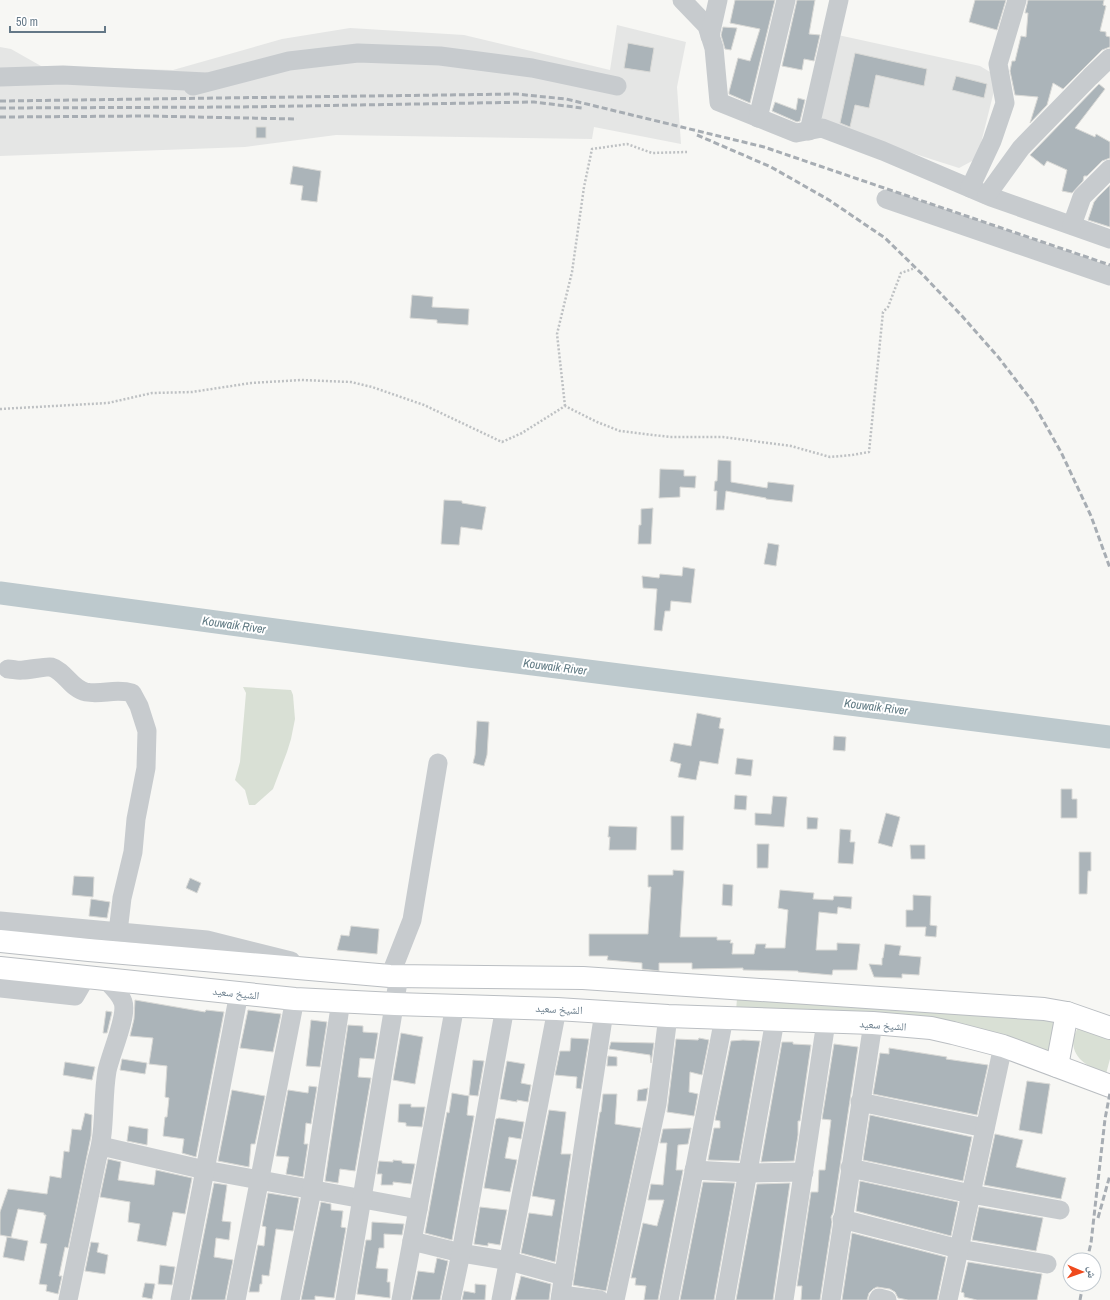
<svg xmlns="http://www.w3.org/2000/svg" width="1110" height="1300" font-family="'Archivo Narrow','Noto Naskh Arabic',sans-serif">
<rect width="100%" height="100%" fill="#f7f7f4"/>
<g fill="#e5e6e5">
<path d="M617,25l69,17 -9,45 4,57 -87,-17 -2,12 -256,-4 -91,12 -245,9v-109l11,2 30,17 132,4 109,-31 68,-11 114,7 146,35z"/>
<path d="M838,35l142,31 10,6 5,15 -16,64 -5,9 -15,8 -119,-38 -21,-13z"/>
</g>
<g fill="#d9e0d5">
<path d="M243,687l48,3 2,5 2,24 -4,20 -4,13 -14,37 -18,16h-6l-4,-15 -10,-10 5,-18 6,-69z"/>
<path d="M737,998l304,17 16,7 -5,32 -316,-42z"/>
<path d="M1078,1026l32,11v22l-4,15c-14,-6 -33,-13 -33,-33 0,-5 4,-10 5,-15z"/>
</g>
<g fill="none" stroke-linecap="round" stroke-linejoin="round">
<path stroke="#bdc9cd" stroke-width="23" d="M0,593l469,63 641,81"/>
</g>
<g fill="#abb4b9" stroke="#d9d9d6">
<path d="M735,0h40l-25,103 -21,-9v-2l9,-34 12,3 10,-32 -30,-6z"/>
<path d="M797,0h18l-6,34 11,1 -6,26 -10,-2 -2,11 -20,-4z"/>
<path d="M975,0h31l-9,30 -28,-8z"/>
<path d="M1028,0h76l-1,5 3,1 -6,25 6,1v4l4,1v10l-8,3 -39,39 -10,-6 -6,22 -17,18 8,-26 -23,-2 -5,-24 2,-10h3l6,-25 5,1 2,-24h-3z"/>
<path d="M723,27l14,1 -6,22 -6,-1 -4,-14z"/>
<path d="M628,43l26,5 -4,24 -26,-4z"/>
<path d="M855,53l72,16 -3,17 -48,-11 -7,33 -14,-3 -5,22 -10,-4z"/>
<path d="M956,76l31,8 -3,14 -32,-8z"/>
<path d="M1099,84l6,5 -30,39 20,9 1,-3 14,8v16l-8,3 -15,15h-3l-1,5 -11,12 -10,-2 5,-21 -20,-9 -3,5 -14,-11z"/>
<path d="M798,98l7,2 -5,21 -3,1 -25,-11 3,-9 21,8z"/>
<rect x="256" y="127" width="10" height="11"/>
<path d="M293,166l28,5 -4,31 -16,-2 2,-14 -13,-2z"/>
<path d="M1110,185v42l-22,-7 6,-18 4,-5z"/>
<path d="M412,295l21,2 -1,10 37,2 -1,16 -31,-2v-3l-27,-2z"/>
<path d="M718,460l13,1v21l36,6 1,-6 26,3 -2,17 -26,-3v-1l-40,-7 -2,19h-8l1,-19h-3l1,-10h2z"/>
<path d="M660,469l24,1v6h12l-1,12 -15,-1v10l-21,1z"/>
<path d="M444,500l18,1v2l24,4 -4,23 -21,-3 -2,18 -18,-1z"/>
<path d="M653,508l-2,36h-13l1,-19h2v-16z"/>
<path d="M768,543l11,2 -3,21 -12,-2z"/>
<path d="M683,567l12,2 -4,34 -20,-2 -1,10h-5l-3,20 -8,-1 3,-41 -14,-1 -1,-12 17,2 1,-4 22,2z"/>
<path d="M697,713l24,5 -2,10 5,1 -6,35 -18,-3 -4,19 -18,-3 3,-13 -11,-3 4,-18 17,3z"/>
<path d="M477,721l12,1 -2,33 -3,11 -11,-3 2,-8z"/>
<path d="M834,736l12,1 -1,14 -12,-1z"/>
<path d="M737,758l16,2 -2,16 -16,-2z"/>
<path d="M1061,789h11v10h5v19h-16z"/>
<path d="M735,795l12,1 -1,14 -12,-1z"/>
<path d="M773,796l14,1 -3,30 -29,-2v-12l16,1z"/>
<path d="M886,813l14,4 -8,30 -14,-4z"/>
<path d="M671,816h13l-1,34h-12z"/>
<path d="M807,817l11,1 -1,11h-10z"/>
<path d="M609,826l28,1 -1,23h-27l1,-13h-2z"/>
<path d="M840,829l11,1 -1,12h5l-2,22 -15,-1z"/>
<path d="M757,844h12l-1,24h-11z"/>
<path d="M910,845h15v14h-14z"/>
<path d="M1079,852h12v19h-3l-1,23h-8z"/>
<path d="M673,870l11,1 -4,66h37v3h14l-1,3h3l-1,11h22l2,-10h10l-1,4h20l3,-38 -10,-2 2,-18 34,3 -1,6 20,1 1,-4 18,1 -1,12 -13,-2 -1,7 -18,-2 -3,38h21v-7l23,1 -3,26h-24l-1,5 -34,-3v-1l-55,-1v-2l-51,1v-6h-33v8l-17,-2v-6l-35,-3 1,-4h-19v-22h59l3,-47h-3v-12h25z"/>
<path d="M74,876l20,1 -1,20 -21,-2z"/>
<path d="M190,878l11,5 -4,10 -11,-5z"/>
<path d="M723,884l10,1 -1,21 -10,-1z"/>
<path d="M913,895l18,1 -1,29 7,1 -1,11 -11,-1 1,-9h-20v-17h7z"/>
<path d="M91,899l19,3 -3,16 -18,-2z"/>
<path d="M351,926l28,3 -2,25 -40,-4 4,-15 8,1z"/>
<path d="M885,944l16,2 -2,9 22,2 -2,18 -17,-1v4l-28,-1 -5,-13 13,1v-7h1z"/>
<path d="M135,1000l70,12 1,-2 18,2 -28,145 -14,-4 2,-14 -21,-3 2,-19h2l2,-19 -4,-1 2,-31 -18,-2 4,-26 -23,-2 4,-17z"/>
<path d="M248,1010l33,4 -8,38 -33,-4z"/>
<path d="M106,1011l6,1 -5,21h-4z"/>
<path d="M311,1020l16,2 -7,45 -14,-1z"/>
<path d="M348,1025l15,1v6l15,1 -4,26 -14,-1 -2,19 13,1 -16,93 -15,-2 -2,14 -13,-2z"/>
<path d="M401,1033l22,4 -8,47 -22,-4z"/>
<path d="M571,1038l18,1 -8,50 -5,-1 1,-11 -22,-2 5,-24h10z"/>
<path d="M699,1038l10,2 -7,35 -12,-3 -1,20 9,2 -4,22 -27,-4 9,-73 22,1z"/>
<path d="M743,1040l17,1 -21,120 -31,-1 6,-32h6v-7l-5,-1 16,-79z"/>
<path d="M611,1042l43,1 -3,20 -1,-8 -41,-6z"/>
<path d="M782,1042h11v2l18,1 -11,76h-2v14l-4,26 -33,1z"/>
<path d="M834,1044l24,3 -25,166 -2,4 1,5 -12,78h-19l1,-14h-5l14,-94h7l1,-22h6l6,-50 -9,-1z"/>
<path d="M889,1048l58,9 -1,2 42,6 -11,50 -104,-21 7,-41 9,1z"/>
<path d="M608,1056l9,1v9h-10z"/>
<path d="M122,1059l25,4 -2,11 -25,-4z"/>
<path d="M473,1060l11,1 -6,35 -9,-1z"/>
<path d="M507,1061l18,3 -4,19 10,2 -3,17 -11,-2v2l-17,-3z"/>
<path d="M65,1062l30,5 -3,13 -29,-5z"/>
<path d="M1027,1081l23,3 -8,50 -23,-4z"/>
<path d="M309,1086l8,1 -6,37 -5,-1 -2,21h4l-5,33 -17,-3 3,-17 -13,-1 12,-66 20,3z"/>
<path d="M648,1088l-2,13h-9l1,-11z"/>
<path d="M232,1090l33,6 -10,48h-4l-2,23 -31,-6z"/>
<path d="M452,1093l17,3 -2,19 7,1 -22,124 -27,-7 22,-121 2,1z"/>
<path d="M603,1094h14l-2,30 26,4 -35,163 -33,-6 27,-173h1z"/>
<path d="M399,1104h12v3h14l-3,20 -16,-1v-3l-8,-1z"/>
<path d="M549,1110l17,2 -5,42h10l-16,108 -34,-9 8,-40 23,3 3,-16 -23,-4z"/>
<path d="M85,1113l7,2 -1,21 -23,112 -3,-1 -6,29h3l-4,18 -12,-3 1,-6 -8,-1 8,-40 -7,-1 6,-28h-2v-2l-26,-4 -7,28 -11,-2v-23l8,-23 39,5 3,-18 11,2 3,-27 5,1 3,-23 9,1z"/>
<path d="M870,1115l102,22 -9,44 -100,-21z"/>
<path d="M499,1118l25,4 -3,17 -12,-2 -4,21 12,2 -7,32 -26,-4 12,-69z"/>
<path d="M129,1126l19,3 -1,16 -20,-4z"/>
<path d="M691,1128l-3,16 -10,1 -2,25h7l-25,130h-14l2,-14 -11,-1 1,-7h-5l12,-55 14,3 7,-26h-16l3,-16 12,1 4,-42h-7l3,-14z"/>
<path d="M995,1134l28,6 -7,27 50,11 -5,21 -77,-14z"/>
<path d="M108,1159l13,3 -3,18 36,5 2,-15 36,8 -7,36 -12,-2 -7,34 -29,-5 3,-17 -12,-2 2,-20 -30,-5z"/>
<path d="M393,1160l9,1v2l13,1 -4,20 -18,-2v3h-12l1,-11h-5l2,-13 14,1z"/>
<path d="M860,1181l98,21 -7,34 -95,-25z"/>
<path d="M703,1182l32,1 -21,117h-34z"/>
<path d="M214,1183l13,2 -5,36 9,1 -2,18 -13,-2 -2,19 19,3 -8,40h-34z"/>
<path d="M790,1183l-17,117h-37l21,-116z"/>
<path d="M268,1193l31,5 -6,33 -17,-2 -7,47 -7,-1v9h-2l-1,8h-10l9,-47 6,1 2,-19 -4,-1z"/>
<path d="M321,1202l10,2v6l12,1 -2,16 5,1 -12,70 -19,-2v4h-14z"/>
<path d="M480,1207l27,3 -7,35 -12,-2v3l-14,-2z"/>
<path d="M979,1207l64,11 -7,33 -64,-11z"/>
<path d="M372,1222l32,2 -2,11 -18,-1v14h-5l-3,20 12,1 -1,13h3v16l-33,-4 9,-54h5z"/>
<path d="M852,1233l94,24 -9,43h-29l-10,-2 -3,-6 -5,-3 -13,-2 -4,2 -4,4 -2,7h-25z"/>
<path d="M7,1237l21,4 -4,20 -21,-4z"/>
<path d="M91,1242l8,1 -2,9 11,3 -3,19 -20,-3z"/>
<path d="M437,1258l11,3 -8,39h-28l6,-29 16,2z"/>
<path d="M968,1262l74,12 -5,26h-60l-13,-3v-4l-3,-1z"/>
<path d="M160,1265l15,2 -3,18 -14,-1z"/>
<path d="M521,1276l30,8 -2,16h-34z"/>
<path d="M145,1283l10,1 -3,15 -10,-2z"/>
<path d="M475,1284l11,1 -1,15h-23l2,-9 11,2z"/>
</g>
<g fill="none" stroke-linecap="round" stroke-linejoin="round">
<defs>
<g id="major">
<path d="M0,941l89,9 301,26 193,2 461,31 23,4 43,15"/>
<path d="M0,968l295,31 100,5 162,5 111,7 205,7 58,5 22,5 50,13 107,40"/>
<path d="M1057,1066l10,-53"/>
</g>
</defs>
<use href="#major" stroke="#babec2" stroke-width="24"/>
<g stroke="#bec1c3" stroke-width="2.5" stroke-dasharray="2 2" stroke-linecap="butt">
<path d="M565,406l-8,-72 15,-62 12,-85 8,-38 35,-5 25,9 35,-1"/>
<path d="M0,409l108,-6 44,-10 40,-1 59,-9 50,-3 50,2 21,5 52,18 78,37 20,-9 43,-27 32,16 23,9 50,6h53l68,9 39,11 22,-2 17,-3 14,-140 5,-5 13,-34 14,-5"/>
</g>
<g stroke="#c7cbce" stroke-width="19">
<path d="M682,0l25,26 7,22 5,54 77,31 26,-5 61,23 108,46 119,42"/>
<path d="M710,36l8,-36"/>
<path d="M0,77l63,-2 143,7"/>
<path d="M193,86l96,-25 69,-8 82,3 92,12 85,18"/>
<path d="M758,118l28,-118"/>
<path d="M809,131l30,-131"/>
<path d="M970,188l22,-47 13,-38 -7,-39 19,-64"/>
<path d="M987,195l34,-47 69,-71 20,-19"/>
<path d="M886,199l224,77"/>
<path d="M1072,225l10,-28 28,-28"/>
<path d="M8,669c5,0 10,2 15,1 6,0 24,-4 28,-3 14,4 20,22 35,25 17,3 29,-4 46,1l7,13 8,25 -1,37 -10,51 -3,33 -11,46 -4,34"/>
<path d="M0,921l207,19 84,21"/>
<path d="M390,976l22,-56 26,-157"/>
<path d="M0,988l75,8 11,-19"/>
<path d="M860,1102l125,26"/>
<path d="M101,1146l104,24 213,39"/>
<path d="M850,1168l121,26 89,16"/>
<path d="M694,1170l54,3 56,-1"/>
<path d="M842,1219l117,30 88,15"/>
<path d="M412,1241l49,12 48,8 55,15"/>
<path d="M561,1295l39,5"/>
<path d="M68,1300l29,-141c9,-29 5,-59 10,-88 3,-16 21,-55 16,-69 -3,-9 -12,-17 -19,-24"/>
<path d="M180,1300l59,-307"/>
<path d="M236,1300l59,-301"/>
<path d="M290,1300l22,-110 29,-189"/>
<path d="M345,1300l54,-324"/>
<path d="M401,1300l17,-91 37,-204"/>
<path d="M451,1300l10,-47 44,-246"/>
<path d="M501,1300l56,-291"/>
<path d="M560,1300l44,-288"/>
<path d="M615,1300l42,-196 11,-88"/>
<path d="M669,1300l55,-282"/>
<path d="M725,1300l50,-280"/>
<path d="M784,1300l42,-278"/>
<path d="M831,1300l42,-277"/>
<path d="M878,1300l1,-2 8,2"/>
<path d="M948,1300l55,-254"/>
</g>
<use href="#major" stroke="#fff" stroke-width="22"/>
<g stroke="#a7adb3" stroke-width="3" stroke-dasharray="6 3" stroke-linecap="butt">
<path d="M0,101l516,-7 50,5 198,48 346,118"/>
<path d="M0,108l241,-1 293,-5 48,6"/>
<path d="M0,117l147,-1 150,3"/>
<path d="M697,135l74,32 58,33 56,38 38,37 39,41 37,42 33,43 29,51 30,64 19,52"/>
<path d="M1098,1218l12,-43"/>
<path d="M1087,1260l4,-17 14,-124 5,-26"/>
<path d="M1080,1300l3,-16"/>
</g>
</g>
<g text-anchor="middle" dominant-baseline="central" stroke-width="4" stroke-linejoin="round" paint-order="stroke">
<g font-size="11" fill="#647887" stroke="#fff">
<text transform="translate(236 993) rotate(6)">الشيخ سعيد</text>
<text transform="translate(559 1009) rotate(3)">الشيخ سعيد</text>
<text transform="translate(883 1025) rotate(4)">الشيخ سعيد</text>
</g>
<g font-size="12" font-style="italic" fill="#607a83" stroke="#fff">
<text transform="translate(234 625) rotate(8)">Kouwaik River</text>
<text transform="translate(555 667) rotate(7)">Kouwaik River</text>
<text transform="translate(876 707) rotate(7)">Kouwaik River</text>
</g>
</g>
<g transform="translate(1082 1272) rotate(92)"><circle r="19" fill="#ffffff" stroke="#c1c9cf"/>
<path d="M0-3L7 15L0 10L-7 15Z" fill="#ef4a1d"/>
<text y="-6" font-size="11" font-weight="bold" text-anchor="middle" fill="#647887">ش</text>
</g>
<path d="M10 26v6h95v-6" fill="none" stroke="#647887" stroke-width="2"/>
<text x="16" y="26" font-size="12" fill="#647887" stroke="#ffffff" stroke-width="3" paint-order="stroke">50 m</text>
</svg>
